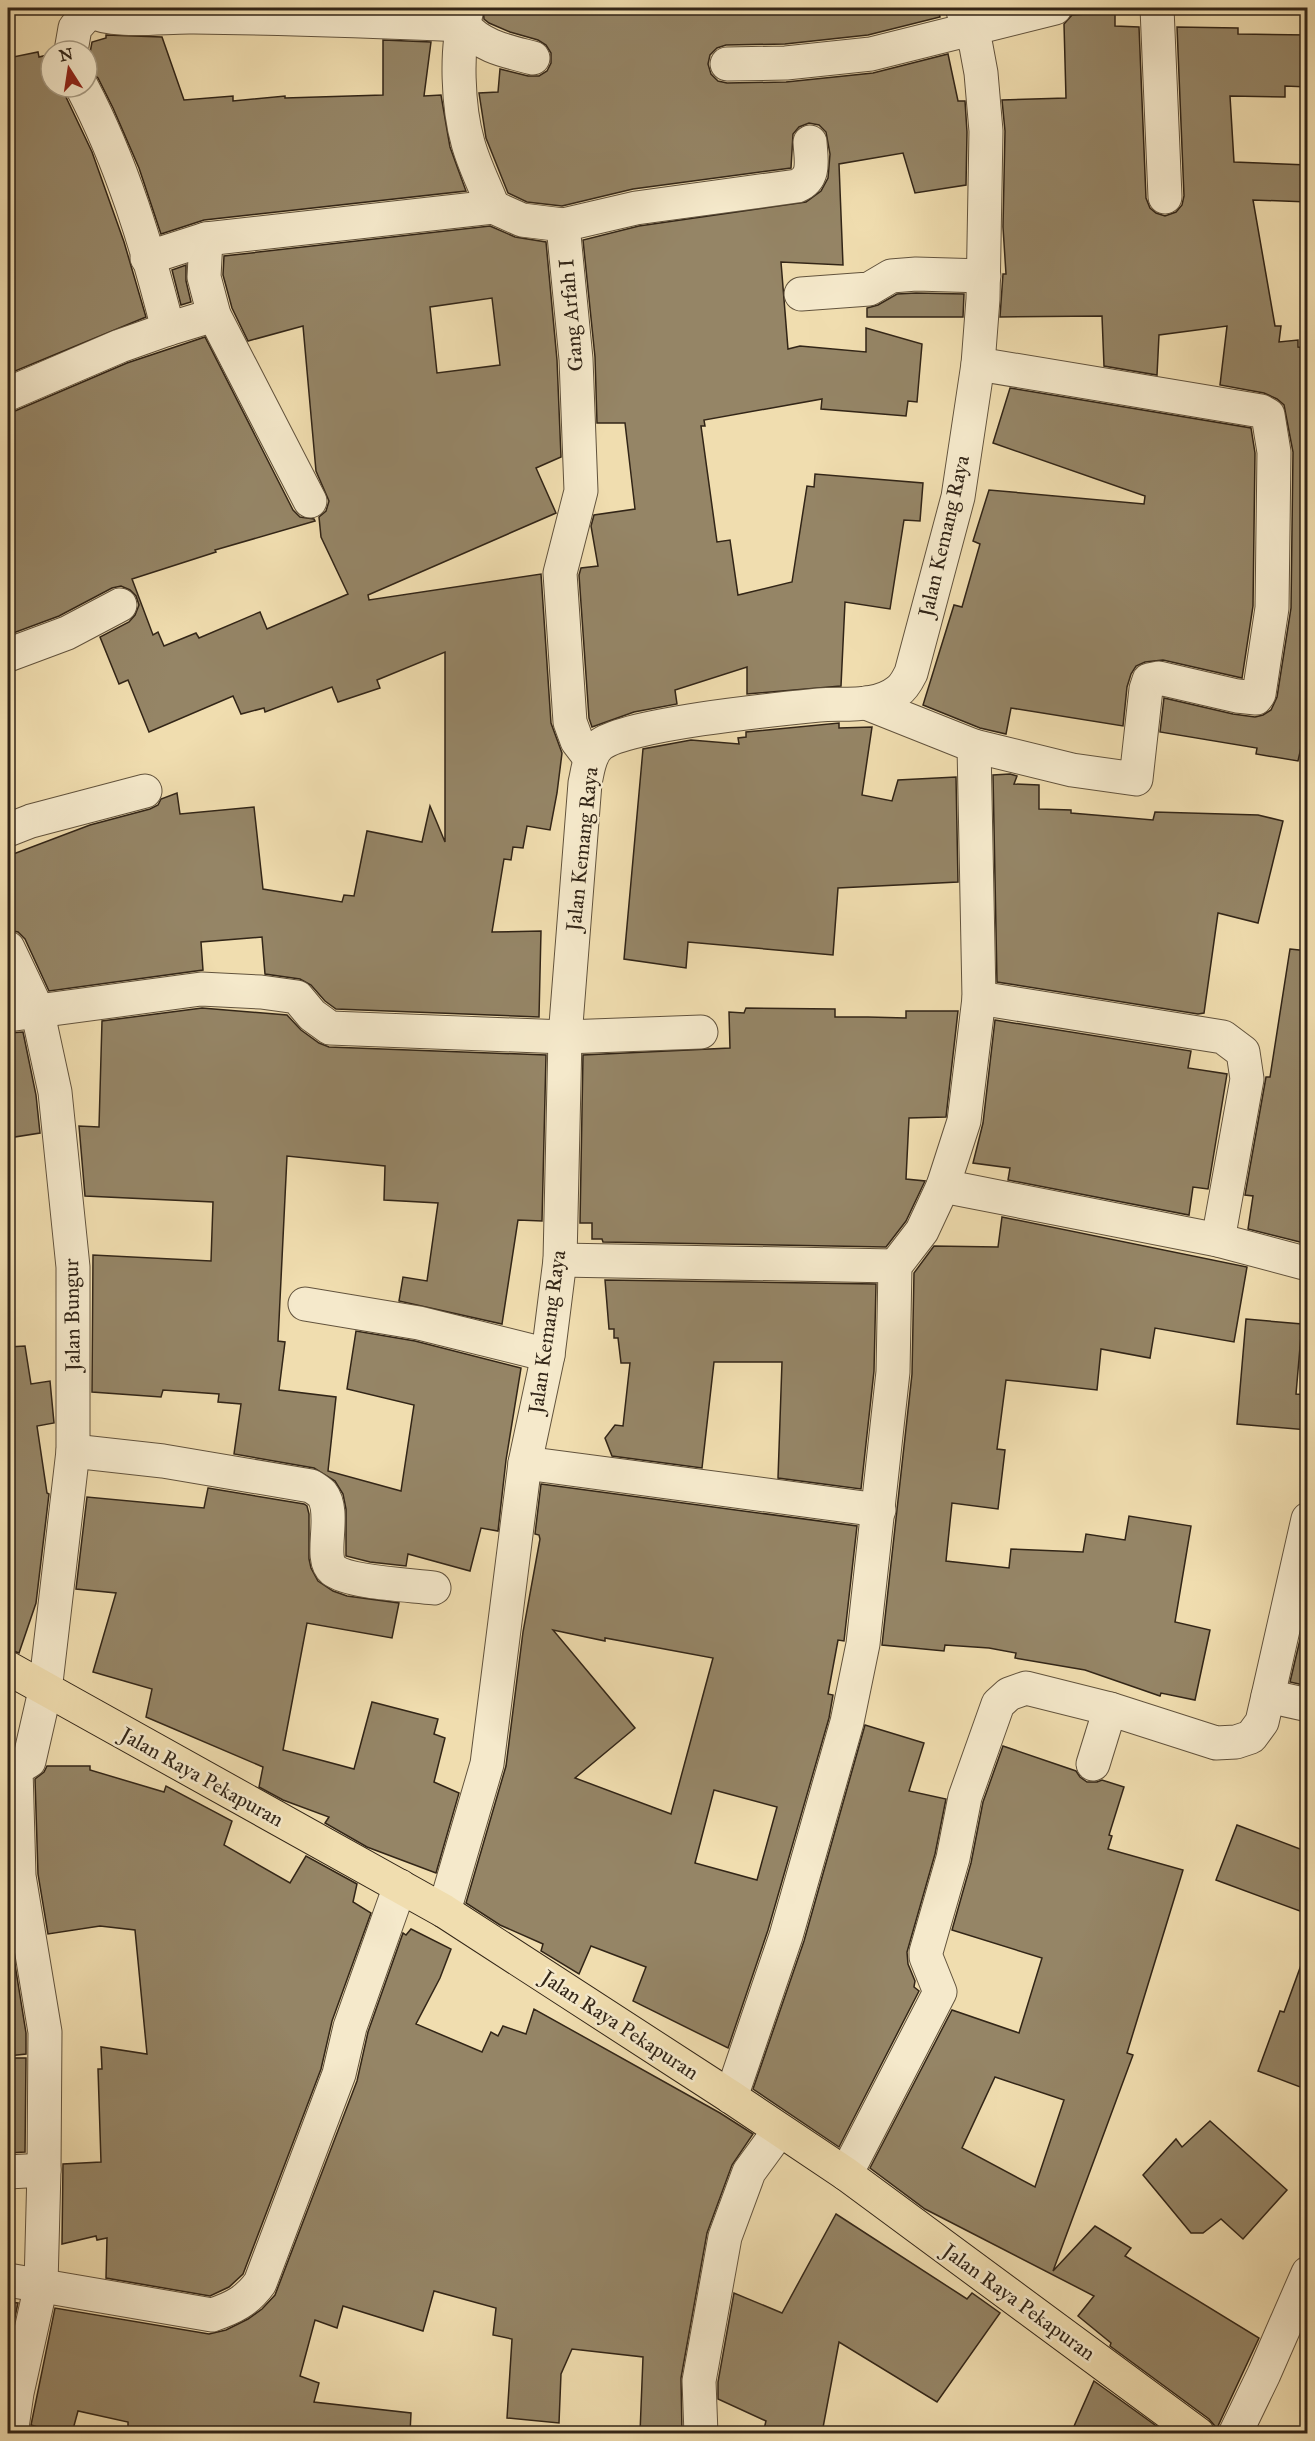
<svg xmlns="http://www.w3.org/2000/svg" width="1315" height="2441" font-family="'IM FELL Great Primer',serif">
<rect width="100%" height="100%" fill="#f0ddaf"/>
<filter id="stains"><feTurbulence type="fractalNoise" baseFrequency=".00333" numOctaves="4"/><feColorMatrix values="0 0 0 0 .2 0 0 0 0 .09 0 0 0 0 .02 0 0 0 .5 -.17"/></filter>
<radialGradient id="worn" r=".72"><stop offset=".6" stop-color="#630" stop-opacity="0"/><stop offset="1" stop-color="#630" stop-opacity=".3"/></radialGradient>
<g fill="#958566" stroke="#322517" stroke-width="1.5" fill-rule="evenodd">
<path d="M483,8h455l2,9 -72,18 -83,9 -59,1 -9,3 -7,7 -2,9 3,10 7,7 9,2 59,-1 87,-9 75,-19 10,47h7l2,31 -1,53 -51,8 -12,-40 -64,11 4,101 -62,-3 7,87 12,-3 66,6v-24l56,16 -5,58 -9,-1 -2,15 -85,-7 1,-10 -118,21 1,6h-4l16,116 13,-2 8,55 54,-13 15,-96 7,1 1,-13 108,9 -3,38 -16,-1 -14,89 -45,-7 -4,84 -94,8v-27l-72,23 2,14 -43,8 -42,15 -3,-9 -10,-143 2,-7 17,-2 -7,-40 3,-11 41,-6 -10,-86h-28l-2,-66 -12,-117 56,-14 167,-24 15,-11 7,-13 2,-24 -4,-22 -7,-7 -10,-2 -10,4 -6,7 -2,34 -158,21 -71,17 -35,-4 -19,-9 -22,-55 -7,-45 19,-1 2,-23 28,7h11l8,-5 4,-8v-10l-5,-8 -8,-5 -28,-8 -21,-9 -5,-4z"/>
<path d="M1115,12v14l24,1 7,171 4,10 6,5 9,3 11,-4 6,-7 2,-9 -7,-169 61,1v6l70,1v52l-23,-1v11l-55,-1 4,66 74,3v37l-55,-2 22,126h6l-2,16 19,-2v7l10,1v392l-5,-1 -5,22 -42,-7 1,-6 -97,-16 4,-34 69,16 22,3 8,-2 8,-5 6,-13 14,-89 2,-156 -9,-47 -7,-6 -13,-6 -44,-8 7,-59 -68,9 -2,40 -53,-9 -2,-50 -102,1 3,-43h3l-3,-47 2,-96 -3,-31 64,-2 -2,-74 8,-9z"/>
<path d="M106,35l56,2 22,63 49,-4v5l52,-5v2l98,-3v-55l48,2 -7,54 17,-1 9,52 16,44 -262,29 -43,14 -22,-66 -26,-60 -15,-30 -11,-9 5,-27 14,-4z"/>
<path d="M38,52l1,5 12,-3v33h12l2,8 27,57 32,90 22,75 -138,57v-316z"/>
<path d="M490,226l25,11 31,5 11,118 4,97 -25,11 20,45 -188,82 1,5 172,-26 10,149 11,30 -5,40 -7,37 -23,-4 -4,22 -10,-1 -2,13 -7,-1 -12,73 49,-1 -2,86 -203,-8 -11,-8 -14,-16 -11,-6 -35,-5 -3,-37 -61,5 2,28 -154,21 -24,-52 -7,-7 -10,-2v-74l82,-31 60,-16 8,-4 3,-6 16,-6 3,21 74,-7 9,82 79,13 2,-7 10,1 13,-65 55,11 8,-36 15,36v-190l-68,28 3,8 -42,14 -6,-15 -67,25 -1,-4 -23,6 -8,-18 -84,36 -21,-52 -9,4 -19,-47 29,-15 6,-7 4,-10 -3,-9 -6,-6 -9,-4 -9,2 -53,28 -51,19v-223l7,-1 112,-48 78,-26 88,173 7,7 14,2 1,2 -100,29 1,2 -84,27 21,56 5,-3 6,14 32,-13 3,5 61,-26 7,17 81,-35 -27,-57 -2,-20 7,-6 3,-10 -13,-30 -13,-145 -55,15 -16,-33 -9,-33 1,-19zM492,298l8,67 -63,8 -7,-66z"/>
<path d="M186,265v16l5,21 -10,3 -9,-35z"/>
<path d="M916,293l48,1 -1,23h-96v-9l11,-3 19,-11z"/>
<path d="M1010,388l241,40 4,25 -2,153 -11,72 -79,-18 -18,2 -9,4 -5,8 -4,13 -4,39 -112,-18 -5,26 -26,-6 -57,-23 31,-100 8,2 18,-63 -7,-3 16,-51 155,14 1,-8 -152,-53z"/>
<path d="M839,723v5l33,-1 -10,68 30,6 6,-21 58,-3 2,105 -120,6 -5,67 -145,-13 -2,26 -62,-9 19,-210 48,-9 48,4 -1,-6 8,-1v-5z"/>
<path d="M1010,774l7,2 -3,8 25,1v24l32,1v3l82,7 2,-8 103,3 25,6 -25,102 -40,-10 -14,100 -6,1 -201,-32 -4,-207z"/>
<path d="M1290,949l18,2v293l-60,-15 5,-33 -8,-1 21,-118h4z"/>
<path d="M202,1008l85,7 14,15 18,13 10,4 217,8 -4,166 -24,-1 -16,104 -103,-23 4,-24 24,4 11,-78 -54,-3 1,-34 -98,-10 -9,185 7,1 -6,48 57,7 -8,74 73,20 13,-86 -67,-16 9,-58 59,10 106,27 -15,92 -8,71 -17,-3 -11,43 -62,-17 -2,12 -36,-4 -24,-6v-47l-3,-15 -8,-13 -21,-13 -80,-14 7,-50 -23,-2 1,-8 -56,-4 -2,7 -69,-5 1,-137 118,6 2,-59 -128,-6 -6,-70 20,1 3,-106z"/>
<path d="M746,1008l89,1v8h33l38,1v-7h52l-12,106 -37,1 -3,61 19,2 -19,40 -20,26 -283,-5 -1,-3h-10v-16h-12l3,-168 147,-7 -1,-36 15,1z"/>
<path d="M995,1020l196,31 -3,17 39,6 -19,115 -15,-2 -4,28 -181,-35 2,-12 -37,-5 10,-40z"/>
<path d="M23,1032l13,63 4,38 -32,5v-105z"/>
<path d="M1002,1217l245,50 -13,75 -79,-14 -5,30 -49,-9 -4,41 -91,-10 -9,69 8,1 -7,59 -46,-6 -6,58 63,7 2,-19 72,3 3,-18 39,6 4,-24 62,10 -16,96 35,8 -15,70 -34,-7 -1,3 -75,-26 -70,-12 1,-5 -27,-5 -44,-3 -1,6 -62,-6 30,-271 2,-101 20,-27 64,1z"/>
<path d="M605,1280l271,4 -2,87 -13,118 -83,-11 4,-116h-68l-12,106 -90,-12 -7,-18 10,-13 8,1 7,-63h-9l-3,-25h-4v-9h-5z"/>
<path d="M1246,1319l56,5 -6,70 12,1v35l-71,-6z"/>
<path d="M25,1346l6,38 19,-3 4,42 -17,3 10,67 2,1 -13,109 -17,50 -11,-4v-302z"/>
<path d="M541,1484l316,42 -13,115 -6,-1 -10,54 5,1 -4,23 -61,212 -40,118 -95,-47 13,-34 -55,-21 -12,28 -38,-23 2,-7 -43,-19 -34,-22 40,-137 17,-134 17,-93 -1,-4 -4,-1zM553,1630l52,11v-3l108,20 -42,156 -96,-36 60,-50zM714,1790l63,17 -20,73 -62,-17z"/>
<path d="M208,1488l96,16 3,2 2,8v45l2,9 7,13 15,10 14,5 52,7 -7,35 -85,-15 -24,127 71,19 18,-67 66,17 -4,15 11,4 -11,44 25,11 -23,80 -69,-26 -42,-24 4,-6 -46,-17 -24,-13 4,-20 -117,-50 6,-28 -59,-17 23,-79 -40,-4 11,-92 117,11z"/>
<path d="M1308,1606v80l-18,-4z"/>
<path d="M865,1725l59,18 -15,48 37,8 -11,55 -28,98 1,12 7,17 -1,6 5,4 -80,156 -86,-58 51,-148z"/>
<path d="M1003,1746l73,25 4,6 7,5h10l5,-2 22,7 -15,48 3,1 -4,13 75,21 -56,183 6,2 -80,216 42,-45 36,22 -6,8 134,82 -41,88 -1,7 -2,-7 -6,-7 -99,-73 1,-3 -33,-27 16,-20 -169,-87 -55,-41 82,-158 67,23 23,-75 -90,-28 19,-67 12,-61zM995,2077l69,23 -29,87 -73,-39z"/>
<path d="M47,1766h43v4l74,22 2,-6 66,35 -8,24 66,38 16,-27 51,28 -4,18 18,11 -39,108 -11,48 -78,205 -14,13 -19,9 -104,-18 1,-40 -10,2 -1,-4 -34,8 1,-80 38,-2 -3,-93h4l-1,-22 46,7 -12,-124 -35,-4 -52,8 -10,-60 -3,-95 9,-7z"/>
<path d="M1237,1825l71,27v62l-92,-34z"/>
<path d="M8,1921l18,112v21l-18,2z"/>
<path d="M411,1929l40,20 -11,29 -24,46 66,28 9,-20 7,4 5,-10 23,8 8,-25 186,104 33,21 -21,31 -25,68 -26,145 1,55h-42l3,-76 -71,-8 -11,25 -2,49 -52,-5 5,-79 -19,-4 3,-27 -62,-17 -11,40 -80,-25 -6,22 -22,-8 -15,56 19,7 -5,19 97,11 -1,20h-277l1,-5 -6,-1v-5l-50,-11 -6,22h-15l-26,-8 24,-117 154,26 17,-4 22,-11 14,-10 13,-14 82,-214 11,-49 35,-99 3,2z"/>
<path d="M1304,1957l4,1v132l-50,-19 22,-60 4,1z"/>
<path d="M8,2058h18l-1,94 -17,1z"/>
<path d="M1210,2121l77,69 -44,49 -22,-20 -18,14h-12l-48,-58 33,-36 6,8z"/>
<path d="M836,2214l131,85 5,-6 28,20 -63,89 -98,-60 -17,91h-59l3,-12 -48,-22v-17l16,-89 48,20z"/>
<path d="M8,2302l10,1 -10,46z"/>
<path d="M1094,2381l72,52h-95z"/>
</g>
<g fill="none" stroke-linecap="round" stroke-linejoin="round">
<defs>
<g id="minor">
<path d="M90,8v3c24,13 76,5 104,6 90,1 179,4 269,8 19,22 43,26 70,33"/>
<path d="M1157,8l8,189"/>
<path d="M466,14c-11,34 -8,94 2,129 6,22 17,43 25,64"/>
<path d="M71,51l4,-23 15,-17"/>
<path d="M727,64l59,-1 85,-9 184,-46"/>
<path d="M82,87c40,76 65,159 86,242"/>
<path d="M563,225l73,-17 161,-22c19,-8 14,-26 13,-44"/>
<path d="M206,239l-2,38 10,38 96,186"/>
<path d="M147,258l59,-19 287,-32 29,13 41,5 13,134 5,132 -21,82 10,149 7,19 13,17"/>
<path d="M801,294l68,-5 22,-13 25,-2 68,2"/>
<path d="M8,394l112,-48 48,-17 46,-14"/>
<path d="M8,655l59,-22 53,-28"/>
<path d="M974,746l98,24 64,9 10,-90 3,-9 10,-2 78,18 19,2 3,-4 13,-86 2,-156 -6,-37 -7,-4 -283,-47"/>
<path d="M8,830l23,-9 114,-30"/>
<path d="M8,948l29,61 18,83 18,175v184l-28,240 -16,70 -13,8 3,107 26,156 -1,138 -3,115 -24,108 -6,41"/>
<path d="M979,998l244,39 20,15 4,27 -29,161"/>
<path d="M8,1015l193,-26 60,3 36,5 15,18 18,13 235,9 136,-5"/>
<path d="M943,1186l275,54 90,24"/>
<path d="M560,1260l335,6"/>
<path d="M305,1304l114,19 129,32"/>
<path d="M73,1451l90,10 148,25c3,2 8,5 11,8 15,19 -4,64 11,76 17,13 78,15 101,18"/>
<path d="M525,1463l354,47"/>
<path d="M1268,1696l40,9"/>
<path d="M1093,1764l17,-55"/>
<path d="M444,1911l43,-147 38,-301 23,-108 12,-95 5,-223 20,-254c3,-13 4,-29 15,-38 25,-21 179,-36 219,-40 25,-2 58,3 79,-14 6,-4 10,-12 13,-18l47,-176 20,-133 5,-65 3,-168 -5,-58 -5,-27 -14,-38"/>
<path d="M731,2097l55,-161 61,-214 16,-78 30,-272 2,-106 27,-35 21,-45 21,-65 15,-123 -5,-252 -108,-43"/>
<path d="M8,2172l36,-2"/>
<path d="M846,2174l94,-182 -14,-35v-5l27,-94 12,-61 33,-93 11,-10 17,-6 84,21 106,34 20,-1 15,-5 11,-15 6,-26 40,-177"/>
<path d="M8,2280l204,35c21,-7 35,-14 48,-32l79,-209 11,-47 50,-141"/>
<path d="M701,2434l-2,-53 26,-144 24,-65 30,-41"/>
<path d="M1235,2434l29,-60 44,-101"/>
</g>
<path id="major" d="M8,1668l436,243 287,186 115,77 352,260"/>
</defs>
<use href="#minor" stroke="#62533d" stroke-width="35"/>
<use href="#major" stroke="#322517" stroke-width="35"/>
<use href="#minor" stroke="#f5e9cb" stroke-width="33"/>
<use href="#major" stroke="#f0ddaf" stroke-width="33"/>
</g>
<g text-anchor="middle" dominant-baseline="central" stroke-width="5" stroke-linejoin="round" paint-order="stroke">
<g font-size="21" fill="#322517" stroke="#f5e9cb">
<text transform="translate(571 315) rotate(-95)">Gang Arfah I</text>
<text transform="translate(944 536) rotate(-77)">Jalan Kemang Raya</text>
<text transform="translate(582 849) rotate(-84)">Jalan Kemang Raya</text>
<text transform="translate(72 1315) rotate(-91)">Jalan Bungur</text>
<text transform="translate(547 1332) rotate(-82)">Jalan Kemang Raya</text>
<text transform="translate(202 1777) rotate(29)">Jalan Raya Pekapuran</text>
<text transform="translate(620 2025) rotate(33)">Jalan Raya Pekapuran</text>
<text transform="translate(1019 2302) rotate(36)">Jalan Raya Pekapuran</text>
</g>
</g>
<rect width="1315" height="2441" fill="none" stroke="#f0ddaf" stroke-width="30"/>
<rect x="9" y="9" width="1297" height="2423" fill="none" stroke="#322517" stroke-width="3"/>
<rect x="15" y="15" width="1285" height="2411" fill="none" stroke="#322517" stroke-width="1.5"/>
<g transform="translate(69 69) rotate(348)"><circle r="28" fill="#f5e9cb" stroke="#a79b83" stroke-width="1.5"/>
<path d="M0-4.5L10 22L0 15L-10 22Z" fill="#8f2418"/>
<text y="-9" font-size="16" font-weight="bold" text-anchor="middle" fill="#322517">N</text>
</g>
<rect width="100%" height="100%" filter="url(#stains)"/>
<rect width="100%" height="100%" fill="url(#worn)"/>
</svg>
